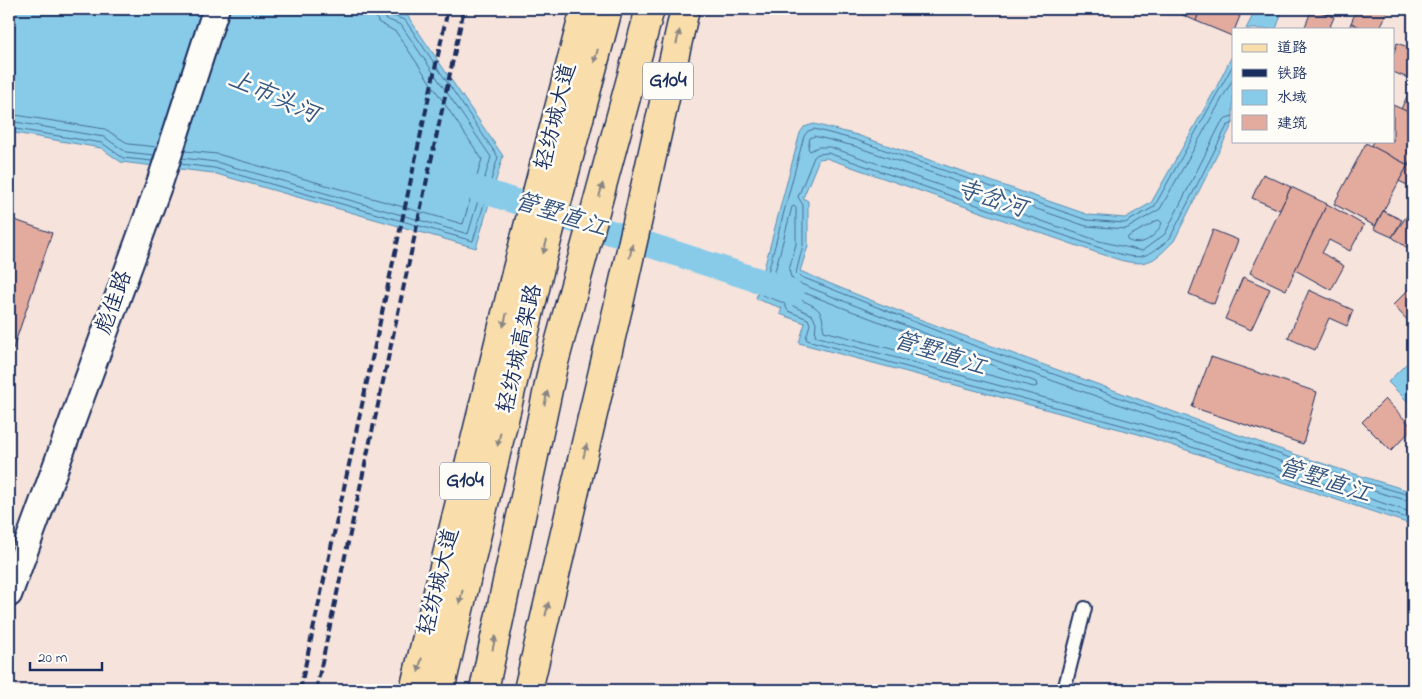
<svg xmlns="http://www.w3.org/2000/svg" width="1422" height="699" font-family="'Indie Flower','LXGW WenKai TC',sans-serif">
<rect width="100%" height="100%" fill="#f5e3dc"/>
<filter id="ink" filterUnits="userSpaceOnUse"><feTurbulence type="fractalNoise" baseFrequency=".02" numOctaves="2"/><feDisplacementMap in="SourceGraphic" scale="10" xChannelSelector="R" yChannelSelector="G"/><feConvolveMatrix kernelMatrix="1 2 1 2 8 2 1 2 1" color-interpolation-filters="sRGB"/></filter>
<g filter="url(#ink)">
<g fill="#88cbe9" stroke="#5c8db1">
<path d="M9,9h375l23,6 96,141 -27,92 -263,-75 -92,-11 -20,-14 -92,-16z"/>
<path d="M1256,9h27l-7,20h-30z"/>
<path d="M1233,54v69l-59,118c-8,7 -17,19 -28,21 -15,4 -37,-6 -51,-10l-269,-94 -7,1 -16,39 5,3v45l-8,25c100,43 203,79 305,116 102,37 204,74 308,105v33l-275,-91 -339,-91 6,-20 -25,-9 2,-6 -26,-9 44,-166 4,-6 10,-3 43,11 232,80 36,3 26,-15 64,-113z"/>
<path d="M1410,360l3,3v44l-25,-25z"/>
</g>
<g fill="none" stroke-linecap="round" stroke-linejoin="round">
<g stroke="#476d96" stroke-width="1">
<path d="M1233,65l-79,142 -29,16 -38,-3 -231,-80 -42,-11 -6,2 -4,5 -42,159 22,8 4,8 20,8 2,5 -4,14 1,2 333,90 273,90"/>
<path d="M1233,79l-73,130 -34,20 -40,-3 -232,-80 -40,-10 -4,2 -2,10 2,3 8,-4h12l269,94 43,10 23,-17 56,-111 5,-5 7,-2"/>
<path d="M9,114l96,15 24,15 28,3"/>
<path d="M9,121l95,16 22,15 28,3"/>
<path d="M1233,123l-6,3 -57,112c-30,28 -37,19 -73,9l-269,-94 -10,1 -4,3 -16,40 5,8v40l-7,28 3,3 176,70 207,74 157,55 74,21"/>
<path d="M9,128l93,15 21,15 29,3"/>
<path d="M185,151l32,3 246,70 19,-65 -86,-127 -18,-10 -4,-13"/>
<path d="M182,158l34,4 252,72 23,-77 -90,-132 -15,-6 -4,-10"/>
<path d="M180,164l34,4 259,73 25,-84 -93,-137 -15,-5 -2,-6"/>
<path d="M1159,220l3,3c-6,14 -21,25 -35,17l1,-3z"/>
<path d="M797,290l239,92 1,4 -3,1 -210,-56c-2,-6 0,-13 -4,-19 -7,-10 -18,-8 -26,-19z"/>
<path d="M1413,502l-75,-21 -158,-55 -208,-74 -176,-70 -5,-5 -2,-7 7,-26v-36l-2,-2 -2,1 -22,83 17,8 6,8 19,9 4,7 -1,14 327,88 271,89"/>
</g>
<path stroke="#88cbe9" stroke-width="25" d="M471,187l314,102 7,4"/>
</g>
<g fill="#e3aa9e" stroke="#1b2f5e">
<path d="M1169,9h31l-4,12z"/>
<path d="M1200,9h21l19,7 -8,20 -36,-15z"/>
<path d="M1312,9l22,8 -5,12h-25z"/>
<path d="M1316,9h19l-3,7z"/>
<path d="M1357,9h31l-8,20h-16l-13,-6z"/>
<path d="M1351,23l13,6h-15z"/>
<path d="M1397,43l16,6v31l-20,-8v-17z"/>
<path d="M1413,84v30l-12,-5z"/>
<path d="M1393,105l20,9v40l-5,11 -37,-19 2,-5h20z"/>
<path d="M1366,143l42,22 -33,61 -41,-22z"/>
<path d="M1408,165l5,2v21l-14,-7z"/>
<path d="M1263,174l28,13 -11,23 -28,-12z"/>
<path d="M1291,187l36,17 -41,86 -36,-17z"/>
<path d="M1327,204l37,21 -14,26 -21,-11 -7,13 22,13 -13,24 -36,-20z"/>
<path d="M1413,207v45l-21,-15z"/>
<path d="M1383,211l19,9 -10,17 -18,-8z"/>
<path d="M9,218l43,15 -39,116 -4,-1z"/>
<path d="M1213,230l25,10 -24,64 -25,-10z"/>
<path d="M1243,277l27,12 -19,41 -26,-11z"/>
<path d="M1413,285v41l-20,-21z"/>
<path d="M1309,290l44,20 -6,16 -18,-8 -14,32 -27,-12z"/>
<path d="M1211,357l106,35 -14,52 -111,-37z"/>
<path d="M1385,399l28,29 -22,23 -29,-29z"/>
</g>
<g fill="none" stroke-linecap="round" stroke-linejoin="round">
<defs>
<path id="lane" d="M1064,690l21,-82"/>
<path id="street" d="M9,594l151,-412 56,-173"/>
<g id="primary">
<path d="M414,690l102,-417 69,-264"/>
<path d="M528,690l92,-391 65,-290"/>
</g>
<g id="highway">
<path d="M440,690l102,-431 66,-250"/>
<path d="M484,690l69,-324 97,-357"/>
</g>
</defs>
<use href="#lane" stroke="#1b2f5e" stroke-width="16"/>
<use href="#street" stroke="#1b2f5e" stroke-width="29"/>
<use href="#primary" stroke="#1b2f5e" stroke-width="31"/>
<use href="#highway" stroke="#1b2f5e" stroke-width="31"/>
<use href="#lane" stroke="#fdfcf7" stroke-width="12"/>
<use href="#street" stroke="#fdfcf7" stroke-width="25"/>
<use href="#primary" stroke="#f9deab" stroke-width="28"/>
<use href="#highway" stroke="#f9deab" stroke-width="28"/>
<g stroke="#1b2f5e" stroke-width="4" stroke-dasharray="8 4" stroke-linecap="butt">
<path d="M300,690l148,-681"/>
<path d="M316,690l148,-681"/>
</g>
</g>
<defs><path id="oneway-solid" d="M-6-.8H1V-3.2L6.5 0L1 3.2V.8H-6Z" transform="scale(1.25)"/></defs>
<g fill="#8a8684">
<use href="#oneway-solid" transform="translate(678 37) rotate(-77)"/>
<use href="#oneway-solid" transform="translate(596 56) rotate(105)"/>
<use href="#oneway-solid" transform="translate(601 190) rotate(-75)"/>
<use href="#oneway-solid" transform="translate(545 247) rotate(105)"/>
<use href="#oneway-solid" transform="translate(631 251) rotate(-78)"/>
<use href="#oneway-solid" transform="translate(505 320) rotate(104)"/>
<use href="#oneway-solid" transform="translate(546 398) rotate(-78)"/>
<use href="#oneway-solid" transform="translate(499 439) rotate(103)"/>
<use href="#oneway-solid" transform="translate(585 451) rotate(-77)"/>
<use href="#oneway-solid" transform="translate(461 597) rotate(103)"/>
<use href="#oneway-solid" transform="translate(547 609) rotate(-77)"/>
<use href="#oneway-solid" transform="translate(494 643) rotate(-78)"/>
<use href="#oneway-solid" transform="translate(420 665) rotate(104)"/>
</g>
</g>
<g text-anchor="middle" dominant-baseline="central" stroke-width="5" stroke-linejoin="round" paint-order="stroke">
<g fill="#fdfcf7" stroke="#5f6c8c" stroke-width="1">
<rect x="643" y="62.5" width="50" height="37" rx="4"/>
<rect x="440" y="462.5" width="50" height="37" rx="4"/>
</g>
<g font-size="21" font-weight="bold" fill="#1b2f5e">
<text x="668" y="81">G104</text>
<text x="465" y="481">G104</text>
</g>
<g font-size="22" fill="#1b2f5e" stroke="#fdfcf7">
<text transform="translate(557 117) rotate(-76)">轻纺城大道</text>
<text transform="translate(115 303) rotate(-70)">彪佳路</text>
<text transform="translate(521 349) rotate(-77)">轻纺城高架路</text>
<text transform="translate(440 582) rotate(-76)">轻纺城大道</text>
</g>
<g font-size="24" font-style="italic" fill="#365681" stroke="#fdfcf7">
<text transform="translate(273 98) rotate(24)">上市头河</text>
<text transform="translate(991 200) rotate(18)">寺岔河</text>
<text transform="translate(560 216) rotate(18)">管墅直江</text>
<text transform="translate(939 355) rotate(18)">管墅直江</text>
<text transform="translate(1324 482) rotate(18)">管墅直江</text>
</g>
</g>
<rect width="1422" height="699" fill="none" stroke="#fdfcf7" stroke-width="30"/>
<rect x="15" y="15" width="1392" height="669" fill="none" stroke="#1b2f5e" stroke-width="2" filter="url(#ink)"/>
<rect x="1232" y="28" width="162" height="115" fill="#fdfcf7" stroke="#a3aaba"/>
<rect x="1242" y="44" width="25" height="8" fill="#f9deab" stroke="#a3aaba"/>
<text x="1277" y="52" font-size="15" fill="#1b2f5e">道路</text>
<rect x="1242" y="69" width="25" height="8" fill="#1b2f5e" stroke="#a3aaba"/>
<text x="1277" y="78" font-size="15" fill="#1b2f5e">铁路</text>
<rect x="1242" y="90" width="25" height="15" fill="#88cbe9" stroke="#a3aaba"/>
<text x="1277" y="102" font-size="15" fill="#1b2f5e">水域</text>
<rect x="1242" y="115" width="25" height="15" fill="#e3aa9e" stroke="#a3aaba"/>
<text x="1277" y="128" font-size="15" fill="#1b2f5e">建筑</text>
<path d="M30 662v8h72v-8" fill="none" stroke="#1b2f5e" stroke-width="2.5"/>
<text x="38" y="662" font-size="15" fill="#1b2f5e" stroke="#fdfcf7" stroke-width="4" paint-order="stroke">20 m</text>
</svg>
